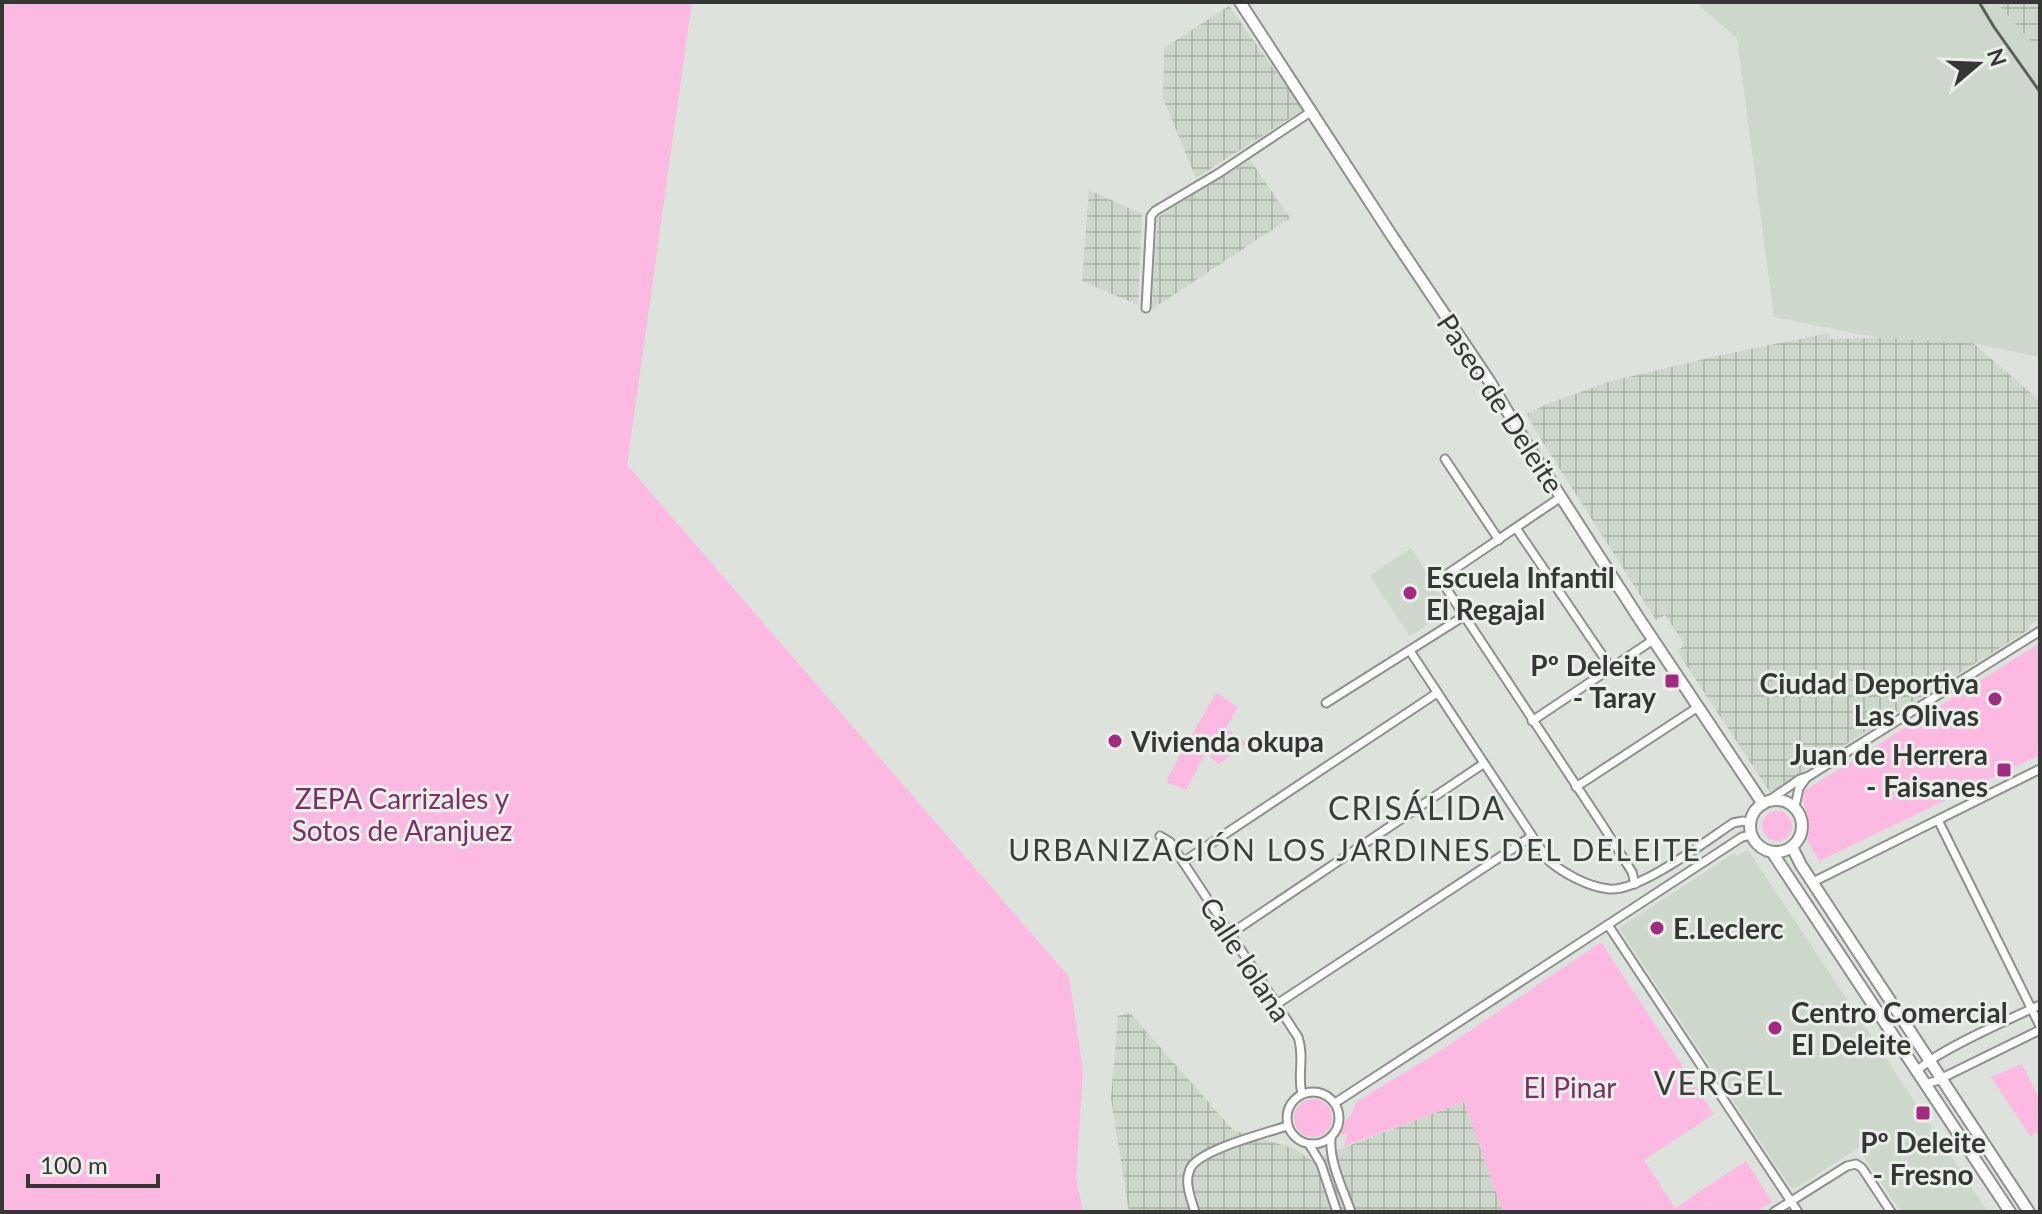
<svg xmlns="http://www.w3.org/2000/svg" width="2042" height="1214" font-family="Lato,sans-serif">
<defs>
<pattern id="industrial-grid" width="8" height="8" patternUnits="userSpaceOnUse" patternTransform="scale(2)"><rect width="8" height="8" fill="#cdd7cb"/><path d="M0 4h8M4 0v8" fill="none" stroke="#b1b9af"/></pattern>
</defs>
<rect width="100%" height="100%" fill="#dde2dc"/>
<g fill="#cdd7cb">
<path d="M1695,2h301l44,50v305l-67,-14 -94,-5 -105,-21 -37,-279z"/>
<path d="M1411,548l39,62 -40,26 -40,-60z"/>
<path d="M1748,850l240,362h-87l-43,-64 -60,39 -5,1 -4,-3 -170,-257 115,-75 3,3z"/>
</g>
<g fill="url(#industrial-grid)">
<path d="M1996,2h44v50z"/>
<path d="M1229,6l74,104 -107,68 -33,-80 1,-50z"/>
<path d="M1250,160l40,58 -138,91 5,-88 2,-5z"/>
<path d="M1089,190l53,24 -4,91 -56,-24z"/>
<path d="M1829,333l1,6 49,-1 94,5 67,58v218l-11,7 1,3 -260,163 -93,-141 7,-5 -2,-6 -17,-25 -9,5 -119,-187 -10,-19 20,-10 65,-23 105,-25z"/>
<path d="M1130,1013l103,117 62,19 16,11 153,-58 39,110h-374l-18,-114 7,-82z"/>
</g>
<g fill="#fcb9e2">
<path d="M2,2h690l-65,463 442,512 14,93 -7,108 7,34h-1081z"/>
<path d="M2040,643v112l-221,106 -12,-21 2,-16 -6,-24 1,-9z"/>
<path d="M1216,693l22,14 -12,21 21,15 -28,21 -9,-7 2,-5 -5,-2 -21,40 -20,-8 21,-41 18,8 -16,-9z"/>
<circle cx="1777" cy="826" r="15"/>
<path d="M1601,942l113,172 -70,46 31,48 71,-47 26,41 -16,10h-253l-39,-110 -120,44 3,-12h-14l19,-20 4,-12 87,-53z"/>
<path d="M2022,1064l18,36v31l-10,5 -39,-59z"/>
<circle cx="1313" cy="1118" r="19"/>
</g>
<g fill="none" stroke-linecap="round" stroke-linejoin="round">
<defs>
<g id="street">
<path d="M1146,308l5,-92 4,-5 64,-38 93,-62"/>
<path d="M1445,459l54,81"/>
<path d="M1561,497l-121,82 163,247 29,46 3,12"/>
<path d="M1516,528l95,140"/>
<path d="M1410,651l138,209c15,13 40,27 61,29 30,3 97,-48 124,-66l10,-2 8,2"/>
<path d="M1326,703l138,-87"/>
<path d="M1532,721l121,-81"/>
<path d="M1576,787l122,-80"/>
<path d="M1768,801l32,-22 9,-3 231,-145"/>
<path d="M1795,807l4,-19 8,-11"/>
<path d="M1938,820l102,206"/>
<path d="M1160,836l10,6 128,195c7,21 -1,37 4,57"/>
<path d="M1183,862l254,-169"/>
<path d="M1813,882l227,-113"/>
<path d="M1608,925l190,287"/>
<path d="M1230,934l253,-170"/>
<path d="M1277,1004l255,-168"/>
<path d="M1917,1072c12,-18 99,-56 123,-67"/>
<path d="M1925,1084l11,-3 104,-51"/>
<circle cx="1313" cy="1118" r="26"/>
<path d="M1335,1103l407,-266 10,-2"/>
<path d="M1331,1138c-2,24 12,51 20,74"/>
<path d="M1309,1144l12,20 16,48"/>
<path d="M1195,1212c-4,-14 -11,-29 -5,-43 8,-19 76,-36 97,-43"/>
<path d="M1774,1212l73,-46 9,-2 6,4 29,44"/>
</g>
<g id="secondary">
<path d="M1240,2l152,234 98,146 33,56 117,182 123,184"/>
<circle cx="1776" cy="826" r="26"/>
<path d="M1792,847l9,18 228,347"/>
<path d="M1772,852l238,360"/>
</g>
</defs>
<use href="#street" stroke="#8c918c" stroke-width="11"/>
<use href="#secondary" stroke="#8c918c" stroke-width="14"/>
<use href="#street" stroke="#fff" stroke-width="7"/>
<use href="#secondary" stroke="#fff" stroke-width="10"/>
<path stroke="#5b5e5a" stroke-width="3" d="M1979,2l15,25 46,65"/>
</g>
<g fill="#a22a80" stroke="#eaefe9" stroke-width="3">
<circle cx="1410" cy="593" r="8"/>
<rect x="1664" y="673" width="16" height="16" rx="4"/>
<circle cx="1995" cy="699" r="8"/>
<circle cx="1115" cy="741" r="8"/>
<rect x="1996" y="762" width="16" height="16" rx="4"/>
<circle cx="1657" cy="928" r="8"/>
<circle cx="1775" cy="1028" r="8"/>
<rect x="1915" y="1105" width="16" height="16" rx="4"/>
</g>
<g text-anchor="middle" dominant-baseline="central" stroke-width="6" stroke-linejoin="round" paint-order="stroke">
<g font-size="28" fill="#353734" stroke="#eaefe9">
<text transform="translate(1501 403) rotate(57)">Paseo de Deleite</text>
<text transform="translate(1246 959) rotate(57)">Calle Iolana</text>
</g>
<g font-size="28" font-weight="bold" fill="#353734" stroke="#eaefe9" text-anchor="start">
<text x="1426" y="577">Escuela Infantil<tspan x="1426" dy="32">El Regajal</tspan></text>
<text x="1656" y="665" text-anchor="end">Pº Deleite<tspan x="1656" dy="32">- Taray</tspan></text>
<text x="1979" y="683" text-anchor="end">Ciudad Deportiva<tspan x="1979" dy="32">Las Olivas</tspan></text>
<text x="1131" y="741">Vivienda okupa</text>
<text x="1988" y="754" text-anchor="end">Juan de Herrera<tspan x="1988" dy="32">- Faisanes</tspan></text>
<text x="1673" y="928">E.Leclerc</text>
<text x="1791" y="1012">Centro Comercial<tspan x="1791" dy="32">El Deleite</tspan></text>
<text x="1923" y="1142" text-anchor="middle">Pº Deleite<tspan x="1923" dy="32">- Fresno</tspan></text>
</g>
<g font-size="28" fill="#802e66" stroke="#eaefe9">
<text x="402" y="798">ZEPA Carrizales y<tspan x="402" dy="32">Sotos de Aranjuez</tspan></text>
<text x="1570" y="1087">El Pinar</text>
</g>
<g font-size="30" letter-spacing="2" fill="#3b3f3b" stroke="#eaefe9">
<text x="1355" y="849">URBANIZACIÓN LOS JARDINES DEL DELEITE</text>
</g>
<g font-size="32" letter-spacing="2" fill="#3b3f3b" stroke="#eaefe9">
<text x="1417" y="807">CRISÁLIDA</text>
<text x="1719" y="1082">VERGEL</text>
</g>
</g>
<rect width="2042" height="1214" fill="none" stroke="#353734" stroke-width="8"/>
<g transform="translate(1978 64) rotate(71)" stroke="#eaefe9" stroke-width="6" paint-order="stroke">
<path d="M0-6L14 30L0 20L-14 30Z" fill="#353734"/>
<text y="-12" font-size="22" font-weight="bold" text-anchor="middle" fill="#353734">N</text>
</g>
<path d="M28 1174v12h130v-12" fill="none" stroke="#353734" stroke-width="4"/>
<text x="40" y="1174" font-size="24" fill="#353734" stroke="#eaefe9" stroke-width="6" paint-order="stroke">100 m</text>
</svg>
